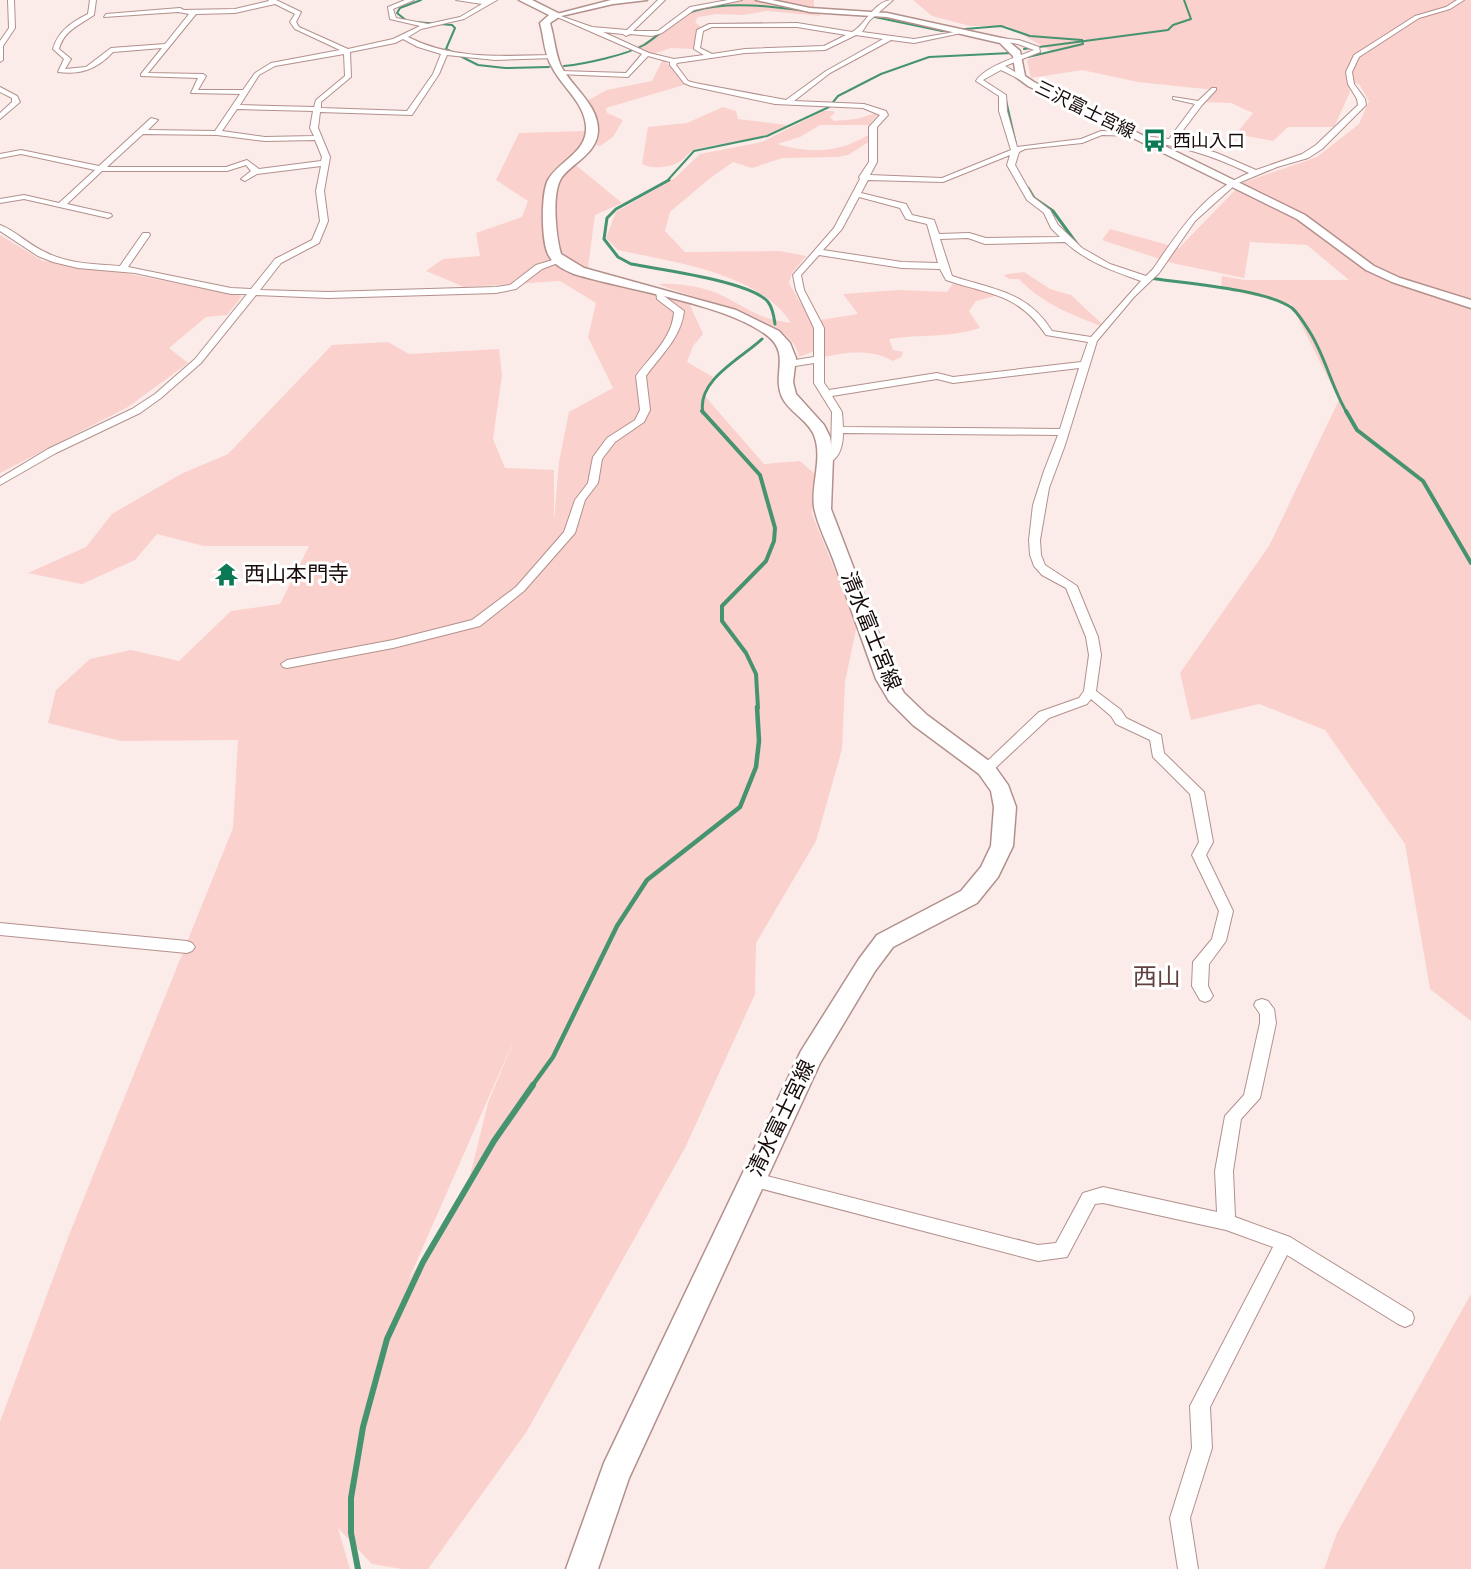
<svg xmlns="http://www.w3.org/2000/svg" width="1471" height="1569" font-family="'Source Sans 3','Noto Sans JP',sans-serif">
<rect width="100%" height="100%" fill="#fbecea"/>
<g fill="#fad1cc" fill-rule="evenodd">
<path d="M738,0h76v9l7,7 -54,-5 -24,4 -26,-1 -19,3 -3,5 7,6 -8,21 -23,-1 -18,6 -20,-5 28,-16 25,-23z"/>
<path d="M913,0h558v1021l-41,-32 -25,-145 -80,-114 -66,-26 -68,16 -11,-47 89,-127 70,-146 -48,-96 -70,-16 1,-12 22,4h105l-42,-35 -57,-3 -6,36 -72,-15 -70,-23 8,-11 69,19 63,-65 75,-26 42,-33 10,-23 -10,-17 -10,-3 1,11 -16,35h-46l-15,14 -37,-7 17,-21 -22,-10 -28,-1 12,-12 -77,-8 -56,-12 -51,8 -4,-18 24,-9 -44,-25h-37l-38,-10z"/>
<path d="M663,59l24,25 -81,24 1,5 16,7 -10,17 -13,9 -6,-2 5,-21 -14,-21 22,-12 45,-9z"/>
<path d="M723,107l13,4 2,8 49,6c-29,18 -58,16 -90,24 -10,3 -11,9 -18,13 -10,6 -27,7 -37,2l6,-37 39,-4z"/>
<path d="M823,111h10l2,2 -5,4 4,4 22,-2 24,-7 -11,13h-49l-20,12 -23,7c36,10 61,9 93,-10v7l-22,14 -11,2 -55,1 -30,10 -19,-6 -24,17 -39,33 -5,19 20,21 95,-1 26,5 -14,17 -3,10c11,21 29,42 28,67l-18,7c-5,-41 -108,-57 -140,-73 19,-1 47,3 64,12 28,14 36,23 68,27 -31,-50 -119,-61 -173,-73l-12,-12 10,-26 59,-34 25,-24 62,-12z"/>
<path d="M587,131l-15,31 50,41 -27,12 -7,52 48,24 53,12 14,31 -10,12 -6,16 26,15 -10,17 61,70 36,-3 16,14 -4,39 45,111 -12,57 -3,67 -26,92 -60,102 -1,51 -70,154 -158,283 -99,138h-26l-30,-5 -34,-36 12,41h-350v-147l69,-187 164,-407 5,-88 -117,1 -73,-18 8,-33 34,-31 41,-9 48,11 52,-50 49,-7 29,-58h-105l-47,-12 -22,26 -53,24 -54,-11 58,-26 26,-33 69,-40 47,-20 104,-109 56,-3 21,12 90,-5 3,26 -9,64 12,29 49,2v51l5,-59 10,-50 44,-24 -25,-51 8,-34 -36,-22 -96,6 -38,-16 17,-12 37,-3 -4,-23 46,-16 6,-16 -32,-21 23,-47zM516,1035l-28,68 -21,85 -59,93z"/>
<path d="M0,235l43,26 81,12 118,23 -15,19 -21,2 -37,31 19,15 -60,44 -128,66z"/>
<path d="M1024,272l26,17 21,6 31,29 1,3c-32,-13 -59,-22 -84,-48h-10l-6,-4z"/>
<path d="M955,281l44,14 -23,6 -7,10 11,17c-31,10 -59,6 -91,11l4,11 10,2 -2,5 -8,4c-22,-12 -45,-9 -69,-4l1,-30 -5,-7 38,-6 -15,-20 56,-4 48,2z"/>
<path d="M1471,1294v275h-147l13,-36z"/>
</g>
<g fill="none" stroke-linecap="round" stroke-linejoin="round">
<g stroke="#469370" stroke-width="2">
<path d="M870,16l72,15 59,-5 29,10 52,4"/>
<path d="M407,21l-10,-8 3,-5 21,-8"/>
<path d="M415,22l37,3 3,3 -9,21 32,16 27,3 44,-1"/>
<path d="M1024,49l144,-19 5,-5 18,-6 -7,-19"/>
<path d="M1028,57l55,-13 -1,-4"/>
<path d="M564,66c21,-2 62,-11 80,-21 16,-10 32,-28 50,-34 35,-11 83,-4 119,1"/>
<path d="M1005,96l11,48"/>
<path d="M667,181l27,-30 73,-15 62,-29 9,-11 43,-22 48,-17 82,-4"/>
</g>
<g stroke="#469370" stroke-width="3">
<path d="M669,180l-53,29 -9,9 -3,21 14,18 13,7c28,5 121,18 137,38 5,6 6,15 7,22"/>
<path d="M1028,188l6,10 19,13 24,33"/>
<path d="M1149,278c34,5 117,11 143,30 7,6 14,18 19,26 15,25 21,54 36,79"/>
<path d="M703,413c-7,-33 39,-55 59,-74"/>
</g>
<g stroke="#469370" stroke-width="4">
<path d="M702,411l58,64 15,53 -1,13 -8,20 -44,45v15l24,32 10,21 2,34"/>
<path d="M1346,411l11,19 66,51 48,82"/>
</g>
<path stroke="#469370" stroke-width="4.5" d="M532,1086l21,-29 64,-131 30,-46 93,-73 16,-40 3,-26 -2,-34"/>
<path stroke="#469370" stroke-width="6" d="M358,1569l-7,-36v-35l12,-71 24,-88 36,-77 71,-121 39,-56"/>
<defs>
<g id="street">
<path d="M8,0h6l1,28 -12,18v14l-3,2v-21l9,-13z"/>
<path d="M90,0h6l-2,15c-14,10 -30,15 -35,34l12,10 -6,10 21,-2 25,-19 54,-4 24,-30 -11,-2 -74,5 2,-3 74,-6 4,2 51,-1 34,-8 -1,-1h8l25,12 -5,10 3,5 49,22 45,-10 27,-13 -30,-7 -2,-12 17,-7h9l-21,9 3,9 32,6 32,-7 22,-13 -26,-4h41l-33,19 -43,10 -13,8c45,23 95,19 144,18l2,3 -59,2 -48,-5 -8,19 -27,41 -92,-3 -2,16 12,29 -6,34 4,30 -9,22 -38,20 -21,27 68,2 168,-5 14,-2 26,-20 23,-7 4,3 -21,8 -26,20 -20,4 -168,5 -72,-3 -55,68 -40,35 -21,15 -84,40 -56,32v-7l48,-29 84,-40 23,-15 40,-35 52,-65h-16l-96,-21 -57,-5 -25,-6 -15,-6 -38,-25v-6c16,6 29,20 45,27 23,12 50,12 75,14l23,-33h6l1,2 -22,32 103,21 20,1 24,-30 37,-19 8,-19 -4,-30 5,-25 -64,8 -12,7 -4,-2 10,-8 -5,-6 -19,6h-125l-35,33 44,10 1,2 -4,2 -84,-19 -24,4v-4l24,-4 35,8 36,-33 -74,-16 -21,4v-4l21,-4 78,16 52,-48 7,2 -10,10 67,1 25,-37 -49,-1 7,-15 -57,-2v-2l21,-26 -49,4c-16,17 -32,23 -55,20l6,-13 -11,-10c5,-18 19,-27 35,-35zM275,4l20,10 -5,8 5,7 45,21 -69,13 -16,10 -12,17h-45l8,-14 -3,-2 -55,-1 48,-59 39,-1zM403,39l15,8 23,7 -8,20 -26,37 -86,-3v-6l30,-25 -1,-25 45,-9zM344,54l1,22 -29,24 -2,7 -74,-2 19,-30 16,-9zM237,109l76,2 -3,17 4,8 -49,1 -43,-6zM143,134l74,1 48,6 50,-1 7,17 -1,4 -62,8 -12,-9 -21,7h-119z"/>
<path d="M658,0h7l-32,31h25l32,-24 38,-7h14l-48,10 -32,23 -10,3 -22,-2 -4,2 -3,-2 -20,-2 46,21 25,6 30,-4 -10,-6 3,-19 12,-6 88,-1 55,9c14,-7 22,-32 41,-32l-24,21 -7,11 52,7 52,-9v2l-52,11 -23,-3 -61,33 -36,28 70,3 22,7 2,4 -11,12v35l-7,13 72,3 69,-28 -12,-39v-15l-23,-15c9,-15 42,-24 58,-31l-16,-6 -27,-5v-2l28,3 20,7 1,5 -35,14 22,13v2h-4l-22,-11 -18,10 23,15 1,16 10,36 64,-8 20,-8 34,1 4,2 -4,2 -33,-1 -20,8 -57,6 -6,3 -4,13 18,32 17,13 8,15 24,23 28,16 36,12 7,-7c26,-38 52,-78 96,-96 -40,-19 -66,-26 -109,-33l-1,-2 4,-2 26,3 26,-35 -22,-5v-2l25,4 14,-13h4v2l-14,15 -27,36 42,12 39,17 46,-16 14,-9 42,-40 -1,-6 -9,-15 -2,-12 8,-17 61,-39 31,-9 11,-7h7l-14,9 -31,9 -60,39 -7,15 2,12 11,15 1,6 -44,44 -14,9 -31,9 -41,17 -41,37 -36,52 -25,24 -37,44 -32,104 -16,43 -9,52 1,15 4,10 32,21 21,51 3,18 -5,36 25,19 5,8 35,17 3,18 40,39 9,50 -7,13 27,56 -7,30 -17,23 -1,22 5,10 -3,4 -5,2 -5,-2 -8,-14 1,-24 19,-23 7,-28 -27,-56 7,-13 -9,-48 -37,-37 -3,-17 -34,-16 -5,-8 -20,-17 -4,5 -38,14 -58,54h-10l-2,-3 60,-57 40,-14 5,-7 5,-36 -3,-18 -20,-49 -24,-13 -8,-9 -4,-11 -1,-15 4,-35 11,-34 14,-36 -215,-2c0,15 -5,32 -23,30l-1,-2 12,-10 1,-39 -18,-29v-20l-25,4 -5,-3 5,-3 25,-4v-29l-18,-38 -3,-15 41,-47 26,-49 -1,-2 10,-15v-35l11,-12 -17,-7 -88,-4 -84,-18 -7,-3 -14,-18v-3l-22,-6 -20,21 -70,-3 2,-3 66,2 16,-19 -87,-38v-2l37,13 35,3zM712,27h85l49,8 -22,11 -79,3 -33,5 -12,-6 3,-17zM856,35l27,4 -57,32 -40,29 -91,-17 -7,-2 -12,-16 1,-2 68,-10 80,-3zM1010,155l-3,10 20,35 17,13 7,15 9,9 -74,1 -17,-5 -30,1 -5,-14 -22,-5 -6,-11 -45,-11 7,-13 75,2zM859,197l41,11 6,11 21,5 11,39 -36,-1 -79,-12 19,-21zM968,238l17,6 80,-2c22,20 48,29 76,39l-50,56 -39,-6c-25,-40 -58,-41 -100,-55l-12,-37zM819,255l83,13 38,1 6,11c44,15 72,13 100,55l42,7 -7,20 -128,15 -16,-4 -108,17 -5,-7v-55l-20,-38 -3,-15zM1079,368l-19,61 -217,-2 -1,-15 -10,-16 105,-17 16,4z"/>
<path d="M0,87l17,9 3,6 -20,17v-6l12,-11v-4l-12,-6z"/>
<path d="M656,290h6l2,6 20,15c-3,27 -23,44 -38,65l4,34 -6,12 -29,20 -13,17 -4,24 -13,17 -10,33 -51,58 -44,35 -87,22 -106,20 -4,-1 -2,-3 6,-4 106,-20 79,-20 44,-33 48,-55 11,-32 13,-17 5,-26 14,-19 28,-18 5,-10 -4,-34c15,-21 36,-37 38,-64l-17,-13z"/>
<path d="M0,923l187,18 5,2 3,4 -3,4 -5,2 -187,-18z"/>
<path d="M1262,999l6,2 6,8 2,14 -16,75 -19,21 -8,52 2,46 55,20 122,75 2,6 -2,6 -7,3 -7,-3 -111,-69 -77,152 2,41 -22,70 8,51h-20l-8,-51 22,-70 -2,-42 83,-159 -47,-17 -123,-27 -8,1 -28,53 -29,4 -287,-75 -6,-2 -3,-5 3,-5 6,-2 287,73 18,-2 27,-50 20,-6 114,25 -2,-41 10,-55 19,-21 16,-72v-9l-6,-9 2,-4z"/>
</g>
<g id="secondary">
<path d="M611,0h36l-34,4 -56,13 -4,-2z"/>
<path d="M756,0h16l38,8 77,5 119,26 14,12 5,25 9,6 271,133 69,51 26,12 71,22v8l-79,-26 -26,-12 -69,-51 -269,-133 -12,-9 -3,-21 -13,-13 -113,-26 -77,-5z"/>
</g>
<path id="primary" d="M519,0h13l30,15 -12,8c4,13 5,28 10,41 10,22 39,40 38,67 -1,22 -24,31 -36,46 -11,15 -6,60 -1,77l23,14 152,42 43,21 11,12 6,15 -3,24 3,12 28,31 6,12 3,20 -2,52 65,170 8,14 23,22 66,49 15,21 8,22 -3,39 -15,31 -21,26 -84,44 -18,24 -55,92 -191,415 -31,91h-32l38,-106 197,-412 58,-92 18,-24 84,-44 20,-24 10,-21 3,-39 -3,-16 -12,-17 -66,-49 -24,-24 -13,-22c-14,-40 -29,-80 -43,-120 -6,-16 -16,-35 -19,-52 -3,-24 9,-49 0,-72 -7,-16 -25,-23 -32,-38 -10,-22 8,-42 -13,-60 -40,-33 -143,-47 -195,-63 -9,-4 -19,-8 -25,-18 -8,-13 -8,-63 -1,-76 12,-20 40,-28 38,-54 -2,-24 -24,-39 -34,-59 -8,-13 -8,-30 -12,-44l9,-8z"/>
</defs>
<use href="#street" stroke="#b3908c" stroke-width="2"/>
<use href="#secondary" stroke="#b3908c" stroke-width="3"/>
<use href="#primary" stroke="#b3908c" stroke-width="3"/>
<use href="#street" fill="#fff" fill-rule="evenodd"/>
<use href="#secondary" fill="#fff" fill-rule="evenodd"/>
<use href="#primary" fill="#fff" fill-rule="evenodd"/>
</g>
<defs>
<symbol id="bus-bare" viewBox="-9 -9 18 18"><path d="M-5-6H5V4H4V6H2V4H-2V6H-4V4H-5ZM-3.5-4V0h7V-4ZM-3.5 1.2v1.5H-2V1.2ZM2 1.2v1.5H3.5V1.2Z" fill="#0b7953" stroke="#fff" stroke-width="2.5" paint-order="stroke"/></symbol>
<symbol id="temple-bare" viewBox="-9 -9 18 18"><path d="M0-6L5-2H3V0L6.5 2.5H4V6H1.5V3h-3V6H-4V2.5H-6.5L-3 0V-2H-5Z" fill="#0b7953" stroke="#fff" stroke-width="2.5" paint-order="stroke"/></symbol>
</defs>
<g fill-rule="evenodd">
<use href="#bus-bare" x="1138" y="124" width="33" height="33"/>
<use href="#temple-bare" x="210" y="558" width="33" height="33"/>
</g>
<g text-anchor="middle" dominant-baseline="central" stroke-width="6" stroke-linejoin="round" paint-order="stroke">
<g font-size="18" fill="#180c0b" stroke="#fff">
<text transform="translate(1085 110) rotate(26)">三沢富士宮線</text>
</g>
<g font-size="18" fill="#180c0b" stroke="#fff" text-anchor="start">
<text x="1173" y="141">西山入口</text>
</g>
<g font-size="21" fill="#180c0b" stroke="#fff" text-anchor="start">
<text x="244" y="574">西山本門寺</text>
</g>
<g font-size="21" fill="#180c0b" stroke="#fff">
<text transform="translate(871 631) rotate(68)">清水富士宮線</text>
<text transform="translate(781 1118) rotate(-64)">清水富士宮線</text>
</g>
<g font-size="24" fill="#60423f" stroke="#fff">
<text x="1157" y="977">西山</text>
</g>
</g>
</svg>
